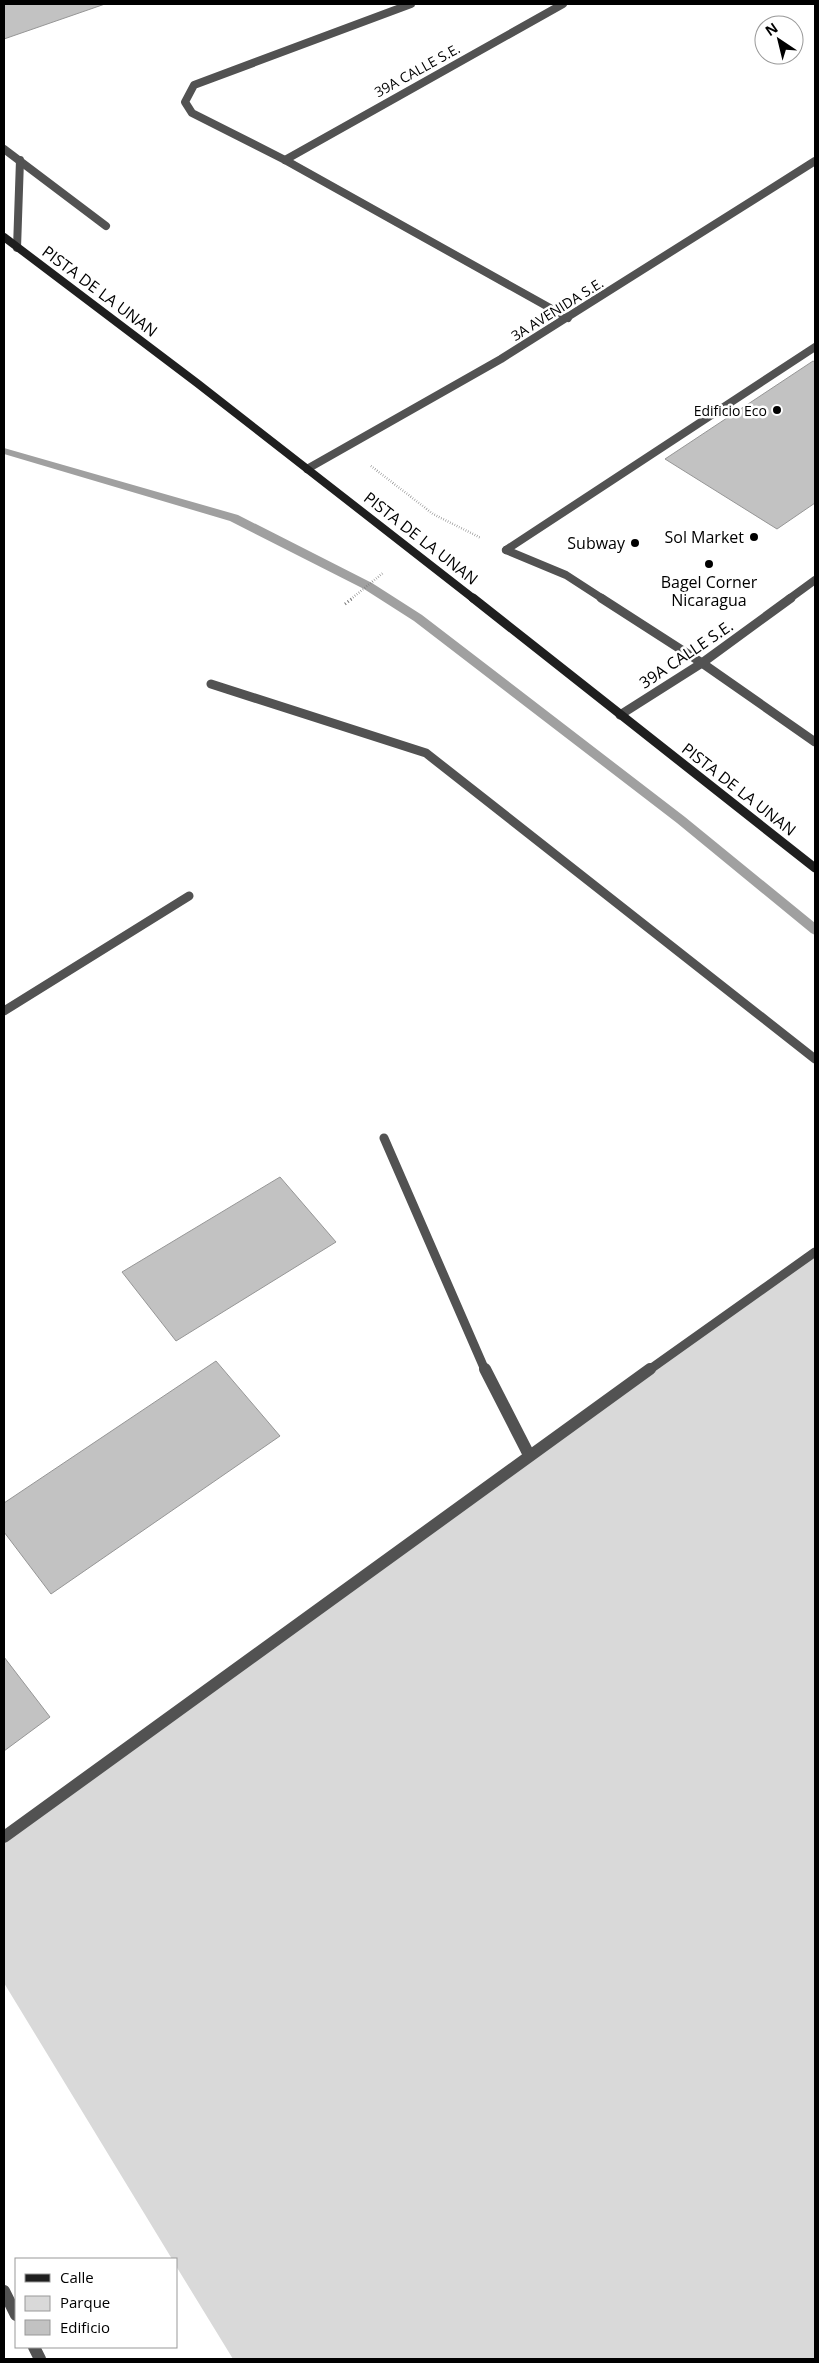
<svg xmlns="http://www.w3.org/2000/svg" width="819" height="2363" font-family="'Open Sans',sans-serif">
<rect width="100%" height="100%" fill="#fff"/>
<path fill="#d9d9d9" d="M815,1252v1107h-582l-57,-93v-7h-4l-168,-276v-146z"/>
<g fill="none" stroke-linecap="round" stroke-linejoin="round">
<path fill="#a0a0a0" fill-rule="evenodd" d="M4,448l234,67 134,68 50,32 263,202 130,106v12l-4,-2 -134,-110 -263,-202 -50,-32 -134,-68 -226,-67z"/>
</g>
<g fill="#c2c2c2" stroke="#969696">
<path d="M4,4h101l-101,35z"/>
<path d="M813,361l2,1v141l-38,26 -112,-70z"/>
<path d="M280,1177l56,65 -160,99 -54,-69z"/>
<path d="M216,1361l64,75 -229,158 -47,-62v-29z"/>
<path d="M4,1657l46,60 -46,34z"/>
</g>
<g fill="none" stroke-linecap="round" stroke-linejoin="round">
<g stroke="#747474" stroke-width="2.5" stroke-dasharray="0.5 2" stroke-linecap="butt">
<path d="M371,466l62,48 48,24"/>
<path d="M351,599l32,-26"/>
</g>
<path stroke="#747474" stroke-width="3" stroke-dasharray="1 2.5" stroke-linecap="butt" d="M345,604l8,-6"/>
<path stroke="#525252" stroke-width="8" d="M506,550l309,-203"/>
<path stroke="#525252" stroke-width="9" d="M4,1011l185,-115"/>
<g stroke="#525252" stroke-width="8">
<path d="M411,4l-217,81 -9,17 7,11 93,47 283,158"/>
<path d="M4,149l102,77"/>
<path d="M285,160l278,-156"/>
<path d="M17,248l3,-88"/>
<path d="M307,469l194,-110 314,-198"/>
<path d="M506,550l60,25 37,24"/>
<path d="M789,599l26,-19"/>
</g>
<g stroke="#525252" stroke-width="9">
<path d="M601,598l101,65 113,79"/>
<path d="M211,684l215,69 389,306"/>
<path d="M620,715l82,-52 89,-65"/>
<path d="M384,1138l101,232"/>
</g>
<g stroke="#525252" stroke-width="12">
<path d="M485,1369l44,86"/>
<path d="M4,2291l12,24"/>
<path d="M34,2347l6,12"/>
</g>
<path stroke="#525252" stroke-width="9" d="M649,1370l166,-118"/>
<path stroke="#525252" stroke-width="12" d="M4,1837l646,-468"/>
<path stroke="#1f1f1f" stroke-width="8" d="M4,237l193,146 277,216"/>
<path stroke="#1f1f1f" stroke-width="9" d="M473,598l342,270"/>
</g>
<g fill="#000" stroke="#fff" stroke-width="2">
<circle cx="777" cy="410" r="5"/>
<circle cx="754" cy="537" r="5"/>
<circle cx="635" cy="543" r="5"/>
<circle cx="709" cy="564" r="5"/>
</g>
<g text-anchor="middle" dominant-baseline="central" stroke-width="5" stroke-linejoin="round" paint-order="stroke">
<g font-size="14" fill="#000" stroke="#fff">
<text transform="translate(417 70) rotate(-29)">39A CALLE S.E.</text>
<text transform="translate(557 309) rotate(-32)">3A AVENIDA S.E.</text>
</g>
<g font-size="14" fill="#000" stroke="#fff" text-anchor="end">
<text x="767" y="410">Edificio Eco</text>
</g>
<g font-size="16" fill="#000" stroke="#fff">
<text transform="translate(100 291) rotate(37)">PISTA DE LA UNAN</text>
<text transform="translate(421 538) rotate(38)">PISTA DE LA UNAN</text>
<text transform="translate(686 654) rotate(-34)">39A CALLE S.E.</text>
<text transform="translate(739 789) rotate(38)">PISTA DE LA UNAN</text>
</g>
<g font-size="16" fill="#000" stroke="#fff" text-anchor="end">
<text x="744" y="537">Sol Market</text>
<text x="625" y="543">Subway</text>
<text x="709" y="582" text-anchor="middle">Bagel Corner<tspan x="709" dy="18">Nicaragua</tspan></text>
</g>
</g>
<rect width="819" height="2363" fill="none" stroke="#000000" stroke-width="10"/>
<rect x="15" y="2258" width="162" height="90" fill="#ffffff" stroke="#999999"/>
<rect x="25" y="2274" width="25" height="8" fill="#1f1f1f" stroke="#999999"/>
<text x="60" y="2283" font-size="15" fill="#000000">Calle</text>
<rect x="25" y="2296" width="25" height="15" fill="#d9d9d9" stroke="#999999"/>
<text x="60" y="2308" font-size="15" fill="#000000">Parque</text>
<rect x="25" y="2320" width="25" height="15" fill="#c2c2c2" stroke="#999999"/>
<text x="60" y="2333" font-size="15" fill="#000000">Edificio</text>
<g transform="translate(779 40) rotate(325)"><circle r="24" fill="#ffffff" stroke="#999999"/>
<path d="M0-4L9 19L0 12L-9 19Z" fill="#000000"/>
<text y="-8" font-size="14" font-weight="bold" text-anchor="middle" fill="#000000">N</text>
</g>
</svg>
